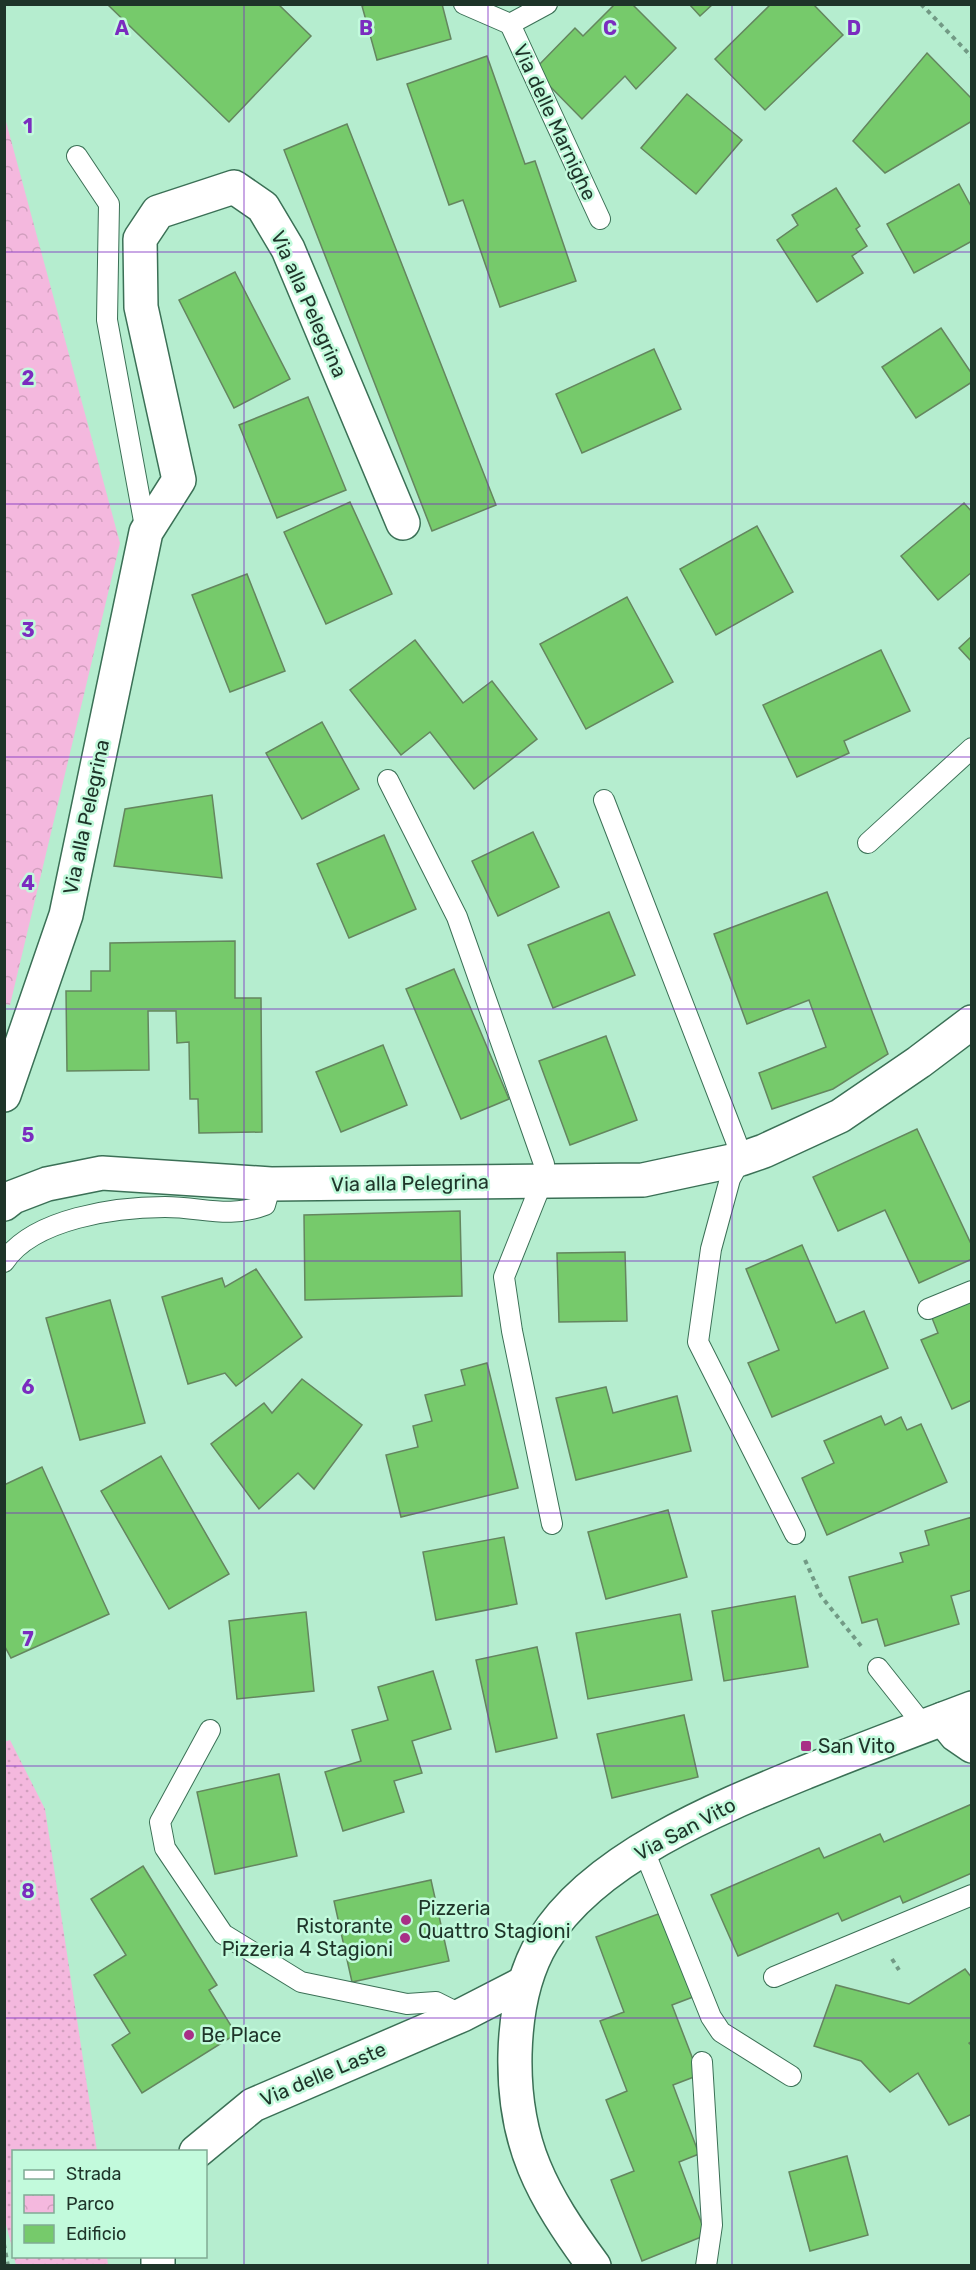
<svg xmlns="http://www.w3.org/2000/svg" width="976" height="2270" font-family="Rubik,sans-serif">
<defs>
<pattern id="grass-dots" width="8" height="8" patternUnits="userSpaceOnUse" patternTransform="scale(1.5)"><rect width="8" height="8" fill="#f4b8de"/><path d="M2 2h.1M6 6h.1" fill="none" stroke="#d19fbe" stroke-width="1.8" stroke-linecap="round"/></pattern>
<pattern id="park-crowns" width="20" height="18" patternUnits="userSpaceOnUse" patternTransform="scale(1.5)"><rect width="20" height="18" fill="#f4b8de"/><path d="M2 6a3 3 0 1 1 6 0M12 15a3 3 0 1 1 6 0" fill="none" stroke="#d19fbe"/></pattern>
</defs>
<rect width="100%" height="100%" fill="#b5edcf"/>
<g fill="url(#grass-dots)">
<path d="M10,1740l35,69 52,342 -83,1 -1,99 -9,-34v-475z"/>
<path d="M14,2257h93l1,8h-92z"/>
</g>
<path fill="url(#park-crowns)" d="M5,118l115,425 -110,462 -6,-1z"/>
<g fill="#76ca6b" stroke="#64865f" stroke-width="1.5">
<path d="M107,4h171l33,32 -82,86z"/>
<path d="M368,4h74l9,35 -74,21 -15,-54z"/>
<path d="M615,4h17l44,44 -40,41 -11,-13 -43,43 -48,-49 41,-42 8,8z"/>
<path d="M689,4h24l-13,12z"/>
<path d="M771,4h42l30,31 -78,75 -50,-51z"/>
<path d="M927,53l45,46v22l-87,52 -32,-32z"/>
<path d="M487,56l38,108 10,-3 41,120 -76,26 -37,-107 -14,5 -42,-121z"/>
<path d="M687,94l55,46 -46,54 -55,-46z"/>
<path d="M347,124l149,381 -64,26 -148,-381z"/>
<path d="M959,184l13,24v33l-58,32 -27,-49z"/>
<path d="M836,188l24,38 -4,3 11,17 -15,10 11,17 -46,29 -40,-62 21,-15 -6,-10z"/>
<path d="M235,272l55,107 -56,29 -55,-108z"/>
<path d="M941,328l31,46v8l-56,36 -34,-51z"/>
<path d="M654,349l27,60 -99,44 -26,-59z"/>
<path d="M308,397l38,93 -69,28 -38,-93z"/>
<path d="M350,502l42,92 -66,30 -42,-92z"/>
<path d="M964,503l8,9v60l-34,28 -37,-44z"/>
<path d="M757,526l36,66 -77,43 -36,-66z"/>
<path d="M247,574l38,97 -55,21 -38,-97z"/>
<path d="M627,597l46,85 -87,47 -46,-85z"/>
<path d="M972,636v26l-13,-14z"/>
<path d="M415,640l48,63 29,-22 45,58 -63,50 -44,-57 -29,23 -51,-65z"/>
<path d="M881,650l29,61 -66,30 5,12 -52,24 -34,-72z"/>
<path d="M322,722l37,67 -57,30 -36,-66z"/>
<path d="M212,795l10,83 -108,-12 11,-57z"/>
<path d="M533,832l26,55 -61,29 -26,-55z"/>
<path d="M384,835l32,74 -67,29 -32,-74z"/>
<path d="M827,892l61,162 -55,35 -61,20 -13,-36 67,-26 -17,-47 -62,24 -33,-90z"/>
<path d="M609,912l26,63 -82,33 -25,-63z"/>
<path d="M235,941v57h26l1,134 -63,1 -1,-34h-8l-1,-57 -12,1 -1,-32h-28l1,59 -82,1 -1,-80h25v-20h19v-28z"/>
<path d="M454,969l55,130 -48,20 -55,-130z"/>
<path d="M606,1036l31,84 -67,25 -31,-84z"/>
<path d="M383,1045l24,60 -66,27 -25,-60z"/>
<path d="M917,1129l55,117v13l-53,24 -34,-73 -47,21 -25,-54z"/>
<path d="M460,1211l2,85 -157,4 -1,-85z"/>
<path d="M802,1245l34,78 28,-12 24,57 -116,49 -24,-54 31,-13 -33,-81z"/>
<path d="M625,1252l2,69 -68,1 -2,-69z"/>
<path d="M256,1269l46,68 -66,49 -11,-13 -37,11 -26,-87 60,-19 3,9z"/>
<path d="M110,1300l35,123 -65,17 -34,-122z"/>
<path d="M972,1301v99l-20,9 -31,-69 17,-7 -6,-15z"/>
<path d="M487,1363l31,125 -117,29 -15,-62 32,-8 -5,-21 19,-5 -7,-26 40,-10 -4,-15z"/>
<path d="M302,1379l60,46 -48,64 -16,-16 -39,36 -48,-65 53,-41 8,10z"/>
<path d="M606,1387l7,26 64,-17 14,55 -115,29 -20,-82z"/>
<path d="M881,1416l4,9 16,-8 6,13 14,-6 26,58 -120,53 -25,-57 32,-15 -10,-22z"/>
<path d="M161,1456l68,118 -60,35 -68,-118z"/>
<path d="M42,1467l67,147 -98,44 -7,-13v-160z"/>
<path d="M668,1510l19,67 -81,22 -18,-67z"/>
<path d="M972,1517v73l-21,6 8,28 -74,22 -8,-27 -15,4 -13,-46 54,-15 -3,-9 29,-8 -4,-14z"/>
<path d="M504,1537l13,67 -81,16 -13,-68z"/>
<path d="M795,1596l13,71 -84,14 -12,-70z"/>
<path d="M306,1612l8,79 -77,8 -8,-78z"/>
<path d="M680,1614l12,66 -104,19 -12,-66z"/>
<path d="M537,1647l20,91 -61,14 -20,-92z"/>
<path d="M433,1671l18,58 -39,12 10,32 -28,8 10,31 -61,19 -18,-59 36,-11 -9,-31 36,-10 -10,-33z"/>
<path d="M684,1715l14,62 -86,21 -15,-64z"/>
<path d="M279,1774l18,82 -82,18 -18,-82z"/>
<path d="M972,1804v69l-69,30 -3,-7 -58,25 -4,-8 -100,43 -27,-61 108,-47 5,10 56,-24 4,8z"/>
<path d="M143,1866l74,119 -8,5 27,44 -94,59 -30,-48 18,-12 -36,-58 32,-20 -35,-56z"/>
<path d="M431,1880l18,81 -97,21 -18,-81z"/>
<path d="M661,1913l32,84 -21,8 27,70 -26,10 26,69 -20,8 27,73 -64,26 -31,-81 23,-9 -28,-71 21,-9 -27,-70 24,-9 -28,-75z"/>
<path d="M965,1969l7,9v63l-3,2 3,3v68l-23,11 -31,-52 -28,19 -29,-31 -47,-15 22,-61 73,19z"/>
<path d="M847,2156l21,79 -58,16 -21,-79z"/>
</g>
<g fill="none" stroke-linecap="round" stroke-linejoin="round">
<defs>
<g id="lane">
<path d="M464,4l46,20 37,-20"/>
<path d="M510,24l90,195"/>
<path d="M77,156l32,48 -2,116 39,212"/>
<path d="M388,780l69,137 87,247 -2,18 -38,95 8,54 40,193"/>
<path d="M604,800l132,341 5,18 -11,20 -19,70 -13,93 97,192"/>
<path d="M868,843l104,-95"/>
<path d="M4,1262c29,-44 113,-55 161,-55 38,0 63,12 100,-2l6,-21"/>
<path d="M928,1309l44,-18"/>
<path d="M878,1668l46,58"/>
<path d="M210,1730l-50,92 5,26 58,86 78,48 106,22 29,-2 26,13"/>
<path d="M643,1848l68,169 10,15 70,44"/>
<path d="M774,1977l198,-82"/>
<path d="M702,2062l10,163 -6,41"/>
</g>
<g id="street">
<path d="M4,1095l62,-180 80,-383 33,-52 -38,-173 -1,-68 18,-27 76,-25 29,20 25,42 115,274"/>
<path d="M943,1719l13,16 16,11"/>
<path d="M196,2152l57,-47 209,-90 62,-32"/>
<path d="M158,2256v10"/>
</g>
<g id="secondary">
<path d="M4,1204l9,-7 34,-13 55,-11 169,11 372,-4 98,-21 23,-8 76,-35 79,-54 53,-40"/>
<path d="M594,2266c-52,-71 -81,-122 -79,-212 1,-39 8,-80 28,-113 50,-83 177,-134 263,-169 55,-22 110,-43 166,-64"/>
</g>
</defs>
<use href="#lane" stroke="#3b7056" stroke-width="22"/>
<use href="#street" stroke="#3b7056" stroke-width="36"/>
<use href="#secondary" stroke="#3b7056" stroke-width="36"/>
<g stroke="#729a85" stroke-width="4" stroke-dasharray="4.5 4.5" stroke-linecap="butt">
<path d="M921,4l51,53"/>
<path d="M805,1560l16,36 40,50"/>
<path d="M892,1959l7,11"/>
<path d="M4,2244l4,22"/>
</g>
<use href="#lane" stroke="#fff" stroke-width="20"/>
<use href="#street" stroke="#fff" stroke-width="33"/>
<use href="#secondary" stroke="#fff" stroke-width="33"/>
</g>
<path fill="none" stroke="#7b2cbf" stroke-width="1.5" stroke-opacity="0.55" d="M244,4v2262M488,4v2262M732,4v2262M4,252h968M4,504h968M4,757h968M4,1009h968M4,1261h968M4,1513h968M4,1766h968M4,2018h968"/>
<g fill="#a83086" stroke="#c2fadc" stroke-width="2">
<rect x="800" y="1740" width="12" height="12" rx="3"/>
<circle cx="406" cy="1920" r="6"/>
<circle cx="405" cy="1938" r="6"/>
<circle cx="189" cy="2035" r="6"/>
</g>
<g text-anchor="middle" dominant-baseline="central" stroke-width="5" stroke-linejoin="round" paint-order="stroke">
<g font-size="20" fill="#1e3429" stroke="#c2fadc">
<text transform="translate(555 122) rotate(65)">Via delle Marnighe</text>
<text transform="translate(309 304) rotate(66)">Via alla Pelegrina</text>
<text transform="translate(86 817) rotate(-78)">Via alla Pelegrina</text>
<text transform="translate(410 1183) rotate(-1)">Via alla Pelegrina</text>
<text transform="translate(685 1829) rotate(-28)">Via San Vito</text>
<text transform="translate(323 2074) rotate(-23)">Via delle Laste</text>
</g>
<g font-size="20" fill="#1e3429" stroke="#c2fadc" text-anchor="start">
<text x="818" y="1746">San Vito</text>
<text x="418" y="1908">Pizzeria<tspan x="418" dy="23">Quattro Stagioni</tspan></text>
<text x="393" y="1926" text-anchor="end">Ristorante<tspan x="393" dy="23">Pizzeria 4 Stagioni</tspan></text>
<text x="201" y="2035">Be Place</text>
</g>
</g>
<g font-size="20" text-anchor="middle" font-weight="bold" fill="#7b2cbf" stroke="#c2fadc" stroke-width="5" stroke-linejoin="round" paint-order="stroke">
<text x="122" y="35">A</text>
<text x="366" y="35">B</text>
<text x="610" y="35">C</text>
<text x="854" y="35">D</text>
<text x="28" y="133">1</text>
<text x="28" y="385">2</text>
<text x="28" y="637">3</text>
<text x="28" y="890">4</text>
<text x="28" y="1142">5</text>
<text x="28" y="1394">6</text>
<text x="28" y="1646">7</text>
<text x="28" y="1898">8</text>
</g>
<rect width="976" height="2270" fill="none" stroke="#1e3429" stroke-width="12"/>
<rect x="12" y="2150" width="195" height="108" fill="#c2fadc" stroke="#80ab94" stroke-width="1.5"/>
<rect x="24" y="2170" width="30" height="9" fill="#ffffff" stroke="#80ab94" stroke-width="1.5"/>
<text x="66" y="2180" font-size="18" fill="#1e3429">Strada</text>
<rect x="24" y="2195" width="30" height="18" fill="url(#park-crowns)" stroke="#80ab94" stroke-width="1.5"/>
<text x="66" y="2210" font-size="18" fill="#1e3429">Parco</text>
<rect x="24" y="2225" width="30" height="18" fill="#76ca6b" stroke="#80ab94" stroke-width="1.5"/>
<text x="66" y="2240" font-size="18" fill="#1e3429">Edificio</text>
</svg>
